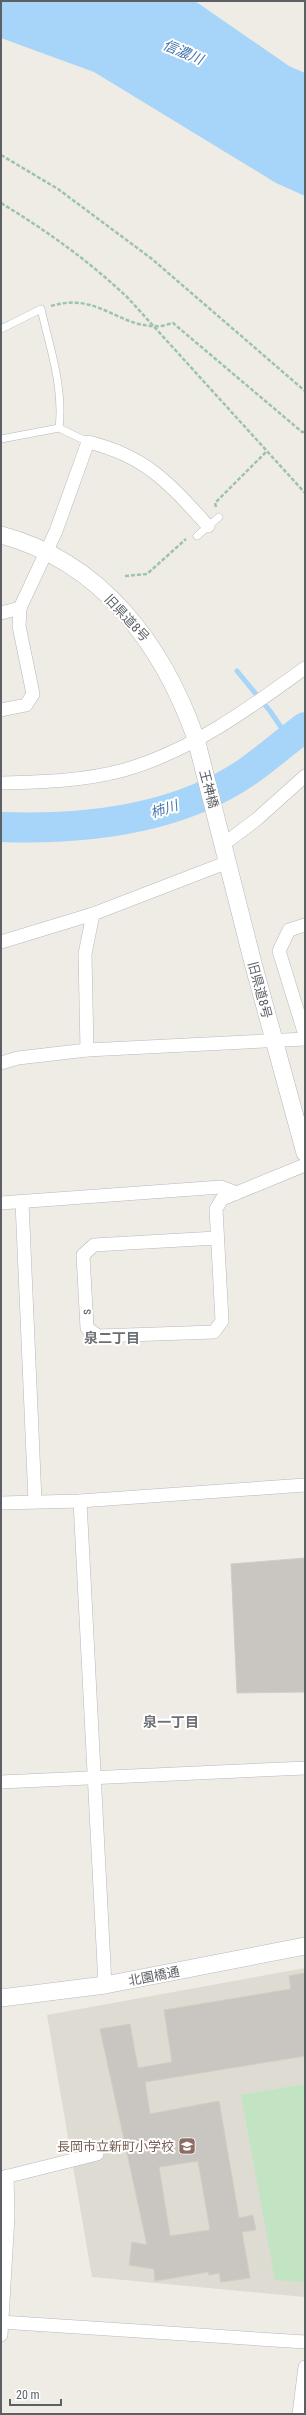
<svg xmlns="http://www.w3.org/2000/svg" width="306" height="2415" font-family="'Roboto Condensed','Noto Sans JP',sans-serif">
<rect width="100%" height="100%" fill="#eeece4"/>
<path fill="#dddbd2" d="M305,1968v329l-213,-20 -45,-262z"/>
<path fill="#c2e4c2" d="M305,2084v198l-30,-2 -34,-185z"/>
<path fill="#a7d5fa" d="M1,1h194l94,65 16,7v123l-29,-13 -182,-111 -93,-34z"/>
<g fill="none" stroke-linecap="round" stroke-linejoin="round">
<path stroke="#a7d5fa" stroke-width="5" d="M237,671l33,40 19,28"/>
<path stroke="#a7d5fa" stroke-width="30" d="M1,827c82,3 176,-7 246,-55 20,-14 38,-30 58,-45"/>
</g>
<g fill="#c9c6c1" stroke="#d2cdc3" fill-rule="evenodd">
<path d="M305,1558v134l-68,1 -6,-129z"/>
<path d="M305,1973v83l-160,26 5,32 69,-13 20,117 14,-3 3,15 -14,2 8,46 -29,4 -2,-9 -10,2 -1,-3 -53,9 -1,-12 -25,-4 3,-23 15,3 -47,-216 30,-5 8,44 34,-6 -8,-52 127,-21 -2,-13zM198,2161l12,69 -40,6 -11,-69z"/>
</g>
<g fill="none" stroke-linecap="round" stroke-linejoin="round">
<defs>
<g id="service">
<path d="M1,329l40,-20c9,39 23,79 18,119"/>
<path d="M1,439l58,-11 29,14"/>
<path d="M197,536l22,-19"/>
</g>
<g id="minor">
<path d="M1,613l19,-5"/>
<path d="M1,710l25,-5 7,-11 -14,-68 1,-18 36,-77 32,-89c58,14 81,41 120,84"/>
<path d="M1,783c41,-1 83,-2 123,-13 67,-19 126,-62 181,-102"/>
<path d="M224,844l33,-25 48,-43"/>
<path d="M305,925l-16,5 -10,21 26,84"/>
<path d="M1,942l92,-28 135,-52"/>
<path d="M87,1050l-2,-96 8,-40"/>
<path d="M1,1063l17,-5 69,-8 218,-11"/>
<path d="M22,1202l13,299"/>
<path d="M1,1203l220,-16 16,6"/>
<path d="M216,1238l-122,7 -11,10 4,73 11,8 116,-4 8,-11 -6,-112 6,-10 83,-34"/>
<path d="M80,1501l25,484"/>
<path d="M1,1503l79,-2 225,-16"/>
<path d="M1,1782l304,-14"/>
<path d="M1,2178l96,-24"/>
<path d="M1,2322l304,20"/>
<path d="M1,2335l7,-119 -1,-40"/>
<path d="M299,2414l6,-47"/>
</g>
<g id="tertiary">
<path d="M1,535c101,27 162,110 195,204l57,224 52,190"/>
<path d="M1,1998l104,-13 200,-39"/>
</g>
</defs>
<use href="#service" stroke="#b6b9bd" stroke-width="8"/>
<use href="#minor" stroke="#b6b9bd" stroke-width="14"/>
<use href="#tertiary" stroke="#b6b9bd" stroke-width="18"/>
<g stroke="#9cc4a8" stroke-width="2.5" stroke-dasharray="4 2" stroke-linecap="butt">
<path d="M1,155l57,34 94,70 153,132"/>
<path d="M1,203c46,28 88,58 127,95l177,195"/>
<path d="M51,306c46,-14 66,20 104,20 6,1 13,-2 18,-3l129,109h3"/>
<path d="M216,507l-1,-4 52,-52"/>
<path d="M125,576l22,-2 39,-35"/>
</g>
<use href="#service" stroke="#fff" stroke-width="7"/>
<use href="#minor" stroke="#fff" stroke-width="13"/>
<use href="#tertiary" stroke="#fff" stroke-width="17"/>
</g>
<defs>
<symbol id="school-square" viewBox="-11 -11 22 22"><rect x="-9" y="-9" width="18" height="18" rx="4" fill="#8d6e63" stroke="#fff"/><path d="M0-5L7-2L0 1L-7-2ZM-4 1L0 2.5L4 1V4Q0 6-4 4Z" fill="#fff"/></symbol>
</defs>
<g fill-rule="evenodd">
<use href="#school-square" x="177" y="2136" width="20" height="20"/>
</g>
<g text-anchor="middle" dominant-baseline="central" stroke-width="4" stroke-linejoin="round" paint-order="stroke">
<g font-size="13" fill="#5c5f64" stroke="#fff">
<text transform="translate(127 618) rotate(47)">旧県道8号</text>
<text transform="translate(209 789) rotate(75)">王神橋</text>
<text transform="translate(260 990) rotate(75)">旧県道8号</text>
<text transform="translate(86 1312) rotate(-93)">s</text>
<text transform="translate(154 1976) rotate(-11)">北園橋通</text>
</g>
<g font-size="13" fill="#785e54" stroke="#fff" text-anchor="end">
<text x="174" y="2146">長岡市立新町小学校</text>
</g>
<g font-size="14" font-style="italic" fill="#4576ac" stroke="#fff">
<text transform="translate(183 52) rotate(23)">信濃川</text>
<text transform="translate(164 809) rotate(-18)">柿川</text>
</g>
<g font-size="14" font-weight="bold" fill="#6d7176" stroke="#fff">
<text x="112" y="1338">泉二丁目</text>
<text x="171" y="1722">泉一丁目</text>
</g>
</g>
<rect width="306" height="2415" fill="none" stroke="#5c5f64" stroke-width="4"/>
<path d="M10 2399v6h51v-6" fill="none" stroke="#5c5f64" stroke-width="2"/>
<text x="16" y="2399" font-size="12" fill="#5c5f64" stroke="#ffffff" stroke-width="3" paint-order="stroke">20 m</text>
</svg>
